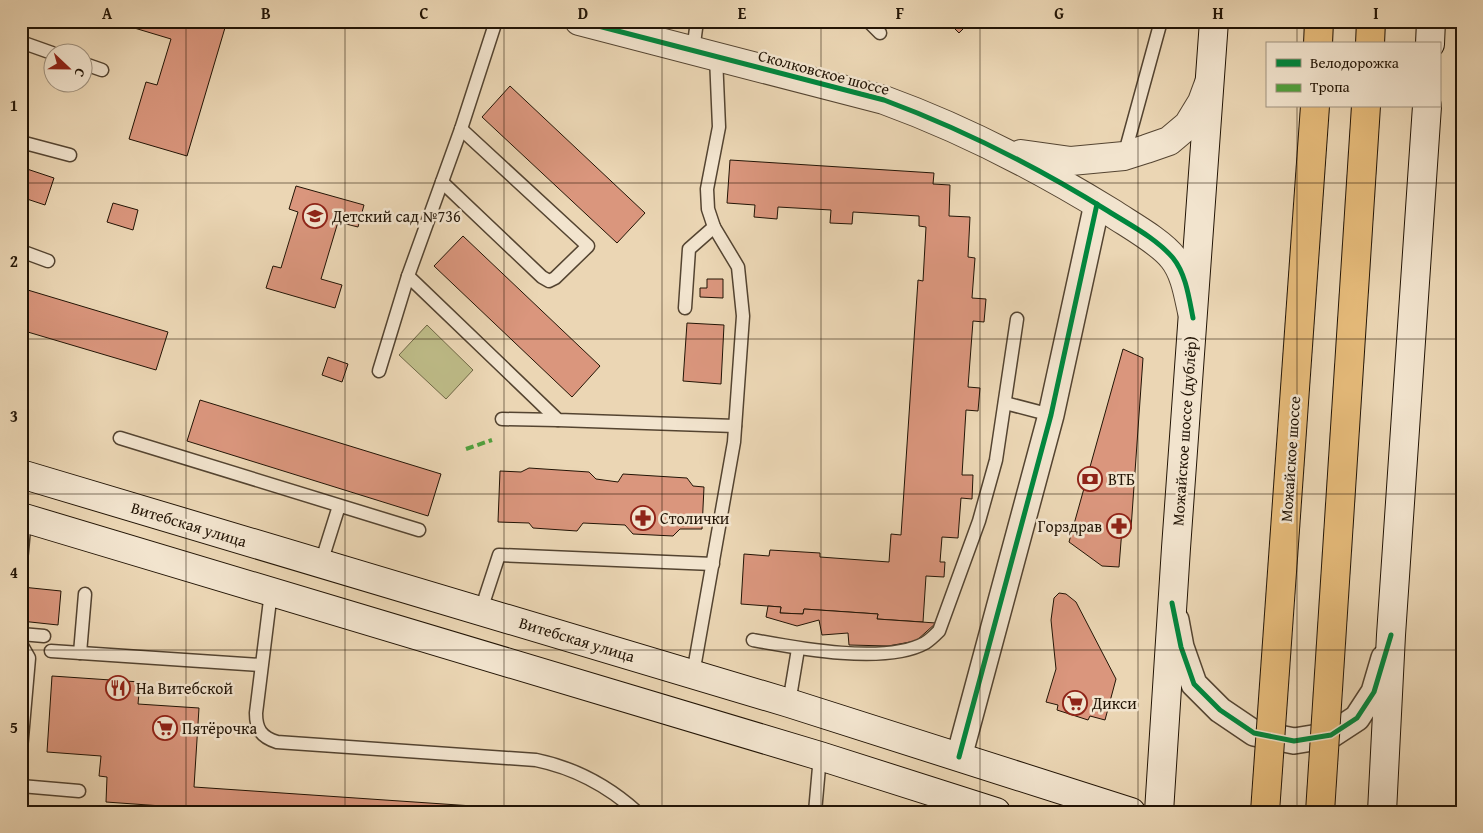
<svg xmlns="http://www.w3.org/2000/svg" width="1483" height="833" font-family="'Gentium Book Plus',serif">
<rect width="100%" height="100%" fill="#ebd6b4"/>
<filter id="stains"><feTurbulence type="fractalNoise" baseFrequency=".004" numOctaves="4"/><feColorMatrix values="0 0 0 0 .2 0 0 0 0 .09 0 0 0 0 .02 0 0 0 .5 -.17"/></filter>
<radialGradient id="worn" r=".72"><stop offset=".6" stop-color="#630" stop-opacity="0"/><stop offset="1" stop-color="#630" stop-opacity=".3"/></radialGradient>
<path fill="#bebc88" stroke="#706846" d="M427,325l46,45 -27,29 -47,-44z"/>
<g fill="#da967d" stroke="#221405">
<path d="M111,21h116l-40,135 -58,-17 17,-57 11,3 14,-46z"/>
<path d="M947,21h24l-12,12z"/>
<path d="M510,86l135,127 -28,30 -135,-126z"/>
<path d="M730,160l204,13 -1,11 17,1 -1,31 21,1 -2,40 7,1 -3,40 14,1 -2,23 -11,-1 -5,66 12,1 -2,23 -12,-1 -4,65h11l-1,24 -11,-1 -3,40 -16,-1 -2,25h5l-1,15 -18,-1 -3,46 -46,-3 1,-5 -74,-5 -1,5 -23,-1 1,-6 -40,-3 3,-50 25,2 1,-6 50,3v4l69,5 2,-28 10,1 17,-255 5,1 3,-54 -7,-1v-10l-66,-4 -1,12 -22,-1 1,-13 -53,-3 -1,12 -23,-2 1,-12 -28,-2z"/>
<path d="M21,167l33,11 -9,27 -24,-8z"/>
<path d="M296,186l68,19 -6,22 -20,-5 -17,57 21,6 -7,23 -69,-20 7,-22 8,2 17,-56 -9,-3z"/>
<path d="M113,203l25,7 -5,20 -26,-8z"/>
<path d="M463,236l137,130 -28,31 -138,-131z"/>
<path d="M707,279h16v19l-23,-1v-9h7z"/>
<path d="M21,288l147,44 -12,38 -135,-40z"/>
<path d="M687,323l37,2 -3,59 -38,-3z"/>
<path d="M1123,349l20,9 -12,171h-9l-3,38 -17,-1 -33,-24z"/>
<path d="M328,357l20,7 -6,18 -20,-7z"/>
<path d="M200,400l241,74 -13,42 -241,-75z"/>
<path d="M529,468l60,4 7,7 22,3 5,-8 64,4 6,8 11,1 -2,42h-22l-7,7 -40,-2 -8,-9 -42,-2 -6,8 -44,-3 -4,-5 -31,-1 2,-51 21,1z"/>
<path d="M22,587l39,4 -3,34 -37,-4z"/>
<path d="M1059,593l7,1 10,8 40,77 -11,41 -15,-4 -2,4 -31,-10 1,-5 -12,-3 10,-33 -5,-49 3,-22z"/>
<path d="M768,606l13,1 -1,6 23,1 1,-5 74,5 -1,5 59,4 -20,18 -28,5 -39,-1 -1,-12 -26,2 -3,-15 -22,6 -31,-9z"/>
<path d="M52,676l88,6 -2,22 61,4 -5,79 367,25h-400l1,-6 -56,-4 1,-25 -8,-1 2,-20 -54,-4z"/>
</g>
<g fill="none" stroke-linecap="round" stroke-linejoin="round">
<defs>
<g id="service">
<path d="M496,21l-35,108 -53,147 150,144 177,6"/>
<path d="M868,21l12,12"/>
<path d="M21,42l31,11"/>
<path d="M693,51l4,-30"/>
<path d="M82,63l20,7"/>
<path d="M21,142l49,13"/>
<path d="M1124,156l37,-135"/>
<path d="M442,182l100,95 7,4 6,-3 33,-32 -127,-117"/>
<path d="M21,251l27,10"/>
<path d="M685,308l4,-59 25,-22"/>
<path d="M379,371l29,-95"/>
<path d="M1005,403l46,12"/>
<path d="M502,419l56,1"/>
<path d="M120,438l299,92"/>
<path d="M21,561l4,-43"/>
<path d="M321,563l18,-57"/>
<path d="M271,592l-15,121c0,16 5,24 21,29l259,18c39,8 71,25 101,52"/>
<path d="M481,610l18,-55 214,9"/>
<path d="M21,634l23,2"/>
<path d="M753,640c43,8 132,25 172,3 5,-3 10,-8 14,-12l40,-110 17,-61 21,-141"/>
<path d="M21,644l8,14 -8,91"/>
<path d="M51,651l210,14"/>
<path d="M80,653l5,-59"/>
<path d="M693,674l41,-232 9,-126 -5,-49 -24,-40 -6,-18 -1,-20 12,-62 -3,-70"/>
<path d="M789,703l9,-54"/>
<path d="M21,786l58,5"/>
<path d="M815,812l5,-56"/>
</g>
<g id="minor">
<path d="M1176,620l5,27 13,37 26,26 34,23 40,8 37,-6 26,-17 17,-26 10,-34"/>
<path d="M959,757l92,-342 46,-211"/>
</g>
<g id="tertiary">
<path d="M579,21l305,79c80,29 155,68 228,113 18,12 49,29 61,45 12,15 15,36 19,54"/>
<path d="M1021,154l50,7 53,-5 22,-7 23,-8 19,-16 14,-23 7,-19"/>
</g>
<g id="secondary">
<path d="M1430,44l1,-23"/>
<path d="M21,474l768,229 342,109"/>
<path d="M21,517l799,239 176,56"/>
<path d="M1159,812l17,-264 38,-527"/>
<path d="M1382,812l9,-177 36,-529"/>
</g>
<g id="primary">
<path d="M1318,44l1,-23"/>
<path d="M1370,44l1,-23"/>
</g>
</defs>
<use href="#service" stroke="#544431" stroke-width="15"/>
<use href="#minor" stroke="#544431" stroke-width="28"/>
<use href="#tertiary" stroke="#544431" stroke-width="30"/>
<use href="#secondary" stroke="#221405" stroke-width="30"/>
<use href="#primary" stroke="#221405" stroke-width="30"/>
<use href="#service" stroke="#f2e4ce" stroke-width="12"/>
<use href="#minor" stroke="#f2e4ce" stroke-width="25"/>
<use href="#tertiary" stroke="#f2e4ce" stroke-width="28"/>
<use href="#secondary" stroke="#f2e4ce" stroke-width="28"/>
<use href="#primary" stroke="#e6bb7a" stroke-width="28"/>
<defs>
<g id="primary-bridge">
<path d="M1265,812l50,-706"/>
<path d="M1320,812l46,-706"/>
</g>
</defs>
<use href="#primary-bridge" stroke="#221405" stroke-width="30" stroke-linecap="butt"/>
<use href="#primary-bridge" stroke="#e6bb7a" stroke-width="28"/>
<path stroke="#50a03d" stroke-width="4" stroke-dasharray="8 4" stroke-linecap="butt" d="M466,449l26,-9"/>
<defs>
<g id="cycleway">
<path d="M579,21l305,79c78,29 153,67 224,111 22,14 48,27 65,47 13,16 16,40 20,60"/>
<path d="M1172,603l9,44 13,37 26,26 34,23 40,8 37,-6 26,-17 17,-26 17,-57"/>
<path d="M959,757l92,-342 46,-211"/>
</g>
</defs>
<use href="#cycleway" stroke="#f2e4ce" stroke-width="8"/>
<use href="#cycleway" stroke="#00873e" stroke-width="5"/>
</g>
<path fill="none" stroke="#221405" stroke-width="1" stroke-opacity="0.55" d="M186,21v791M345,21v791M504,21v791M662,21v791M821,21v791M980,21v791M1138,21v791M1297,21v23M1297,106v706M21,183h1441M21,339h1441M21,494h1441M21,650h1441"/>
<defs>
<symbol id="school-ring" viewBox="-11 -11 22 22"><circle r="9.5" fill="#f2e4ce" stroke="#8f2418" stroke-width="1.5"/><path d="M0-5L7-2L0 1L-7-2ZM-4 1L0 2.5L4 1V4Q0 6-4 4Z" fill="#8f2418"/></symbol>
<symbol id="bank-ring" viewBox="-11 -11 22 22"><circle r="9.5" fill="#f2e4ce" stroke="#8f2418" stroke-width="1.5"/><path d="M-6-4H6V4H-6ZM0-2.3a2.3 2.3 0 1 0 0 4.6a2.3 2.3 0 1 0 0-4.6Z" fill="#8f2418"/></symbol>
<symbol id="pharmacy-ring" viewBox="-11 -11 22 22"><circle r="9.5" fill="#f2e4ce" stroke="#8f2418" stroke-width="1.5"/><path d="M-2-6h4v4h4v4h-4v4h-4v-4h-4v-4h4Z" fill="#8f2418"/></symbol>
<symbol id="restaurant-ring" viewBox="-11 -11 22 22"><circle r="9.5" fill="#f2e4ce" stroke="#8f2418" stroke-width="1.5"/><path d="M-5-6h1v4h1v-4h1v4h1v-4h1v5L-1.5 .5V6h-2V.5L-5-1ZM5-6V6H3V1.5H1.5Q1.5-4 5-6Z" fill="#8f2418"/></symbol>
<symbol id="supermarket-ring" viewBox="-11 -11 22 22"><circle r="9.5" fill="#f2e4ce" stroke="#8f2418" stroke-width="1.5"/><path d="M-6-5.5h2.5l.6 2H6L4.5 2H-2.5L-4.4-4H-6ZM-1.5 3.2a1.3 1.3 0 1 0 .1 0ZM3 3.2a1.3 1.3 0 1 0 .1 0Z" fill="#8f2418"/></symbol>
</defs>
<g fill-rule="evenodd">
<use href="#school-ring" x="301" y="202" width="28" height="28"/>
<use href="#bank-ring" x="1076" y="465" width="28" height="28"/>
<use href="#pharmacy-ring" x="629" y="504" width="28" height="28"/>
<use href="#pharmacy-ring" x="1105" y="512" width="28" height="28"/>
<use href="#restaurant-ring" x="104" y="674" width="28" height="28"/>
<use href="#supermarket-ring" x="1061" y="689" width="28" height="28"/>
<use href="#supermarket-ring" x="151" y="714" width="28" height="28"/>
</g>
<g text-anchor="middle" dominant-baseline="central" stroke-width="5" stroke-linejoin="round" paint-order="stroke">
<g font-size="16" fill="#221405" stroke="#f2e4ce">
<text transform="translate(824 72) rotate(15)">Сколковское шоссе</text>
<text transform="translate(1184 431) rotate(-86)">Можайское шоссе (дублёр)</text>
<text transform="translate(1290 459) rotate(-86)">Можайское шоссе</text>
<text transform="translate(189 524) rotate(17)">Витебская улица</text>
<text transform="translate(577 639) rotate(17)">Витебская улица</text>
</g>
<g font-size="16" fill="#221405" stroke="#f2e4ce" text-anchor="start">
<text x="332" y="216">Детский сад №736</text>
<text x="1108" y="479">ВТБ</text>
<text x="660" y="518">Столички</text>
<text x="1102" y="526" text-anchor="end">Горздрав</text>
<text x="136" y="688">На Витебской</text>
<text x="1092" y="703">Дикси</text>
<text x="182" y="728">Пятёрочка</text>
</g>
</g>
<rect width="1483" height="833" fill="none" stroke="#ebd6b4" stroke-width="55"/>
<rect x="1266" y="42" width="175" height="65" fill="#f2e4ce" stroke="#9f917e"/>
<rect x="1276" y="59" width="25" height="8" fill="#00873e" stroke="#9f917e"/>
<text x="1310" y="68" font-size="15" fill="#221405">Велодорожка</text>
<rect x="1276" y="84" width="25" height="8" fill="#50a03d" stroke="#9f917e"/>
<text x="1310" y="92" font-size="15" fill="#221405">Тропа</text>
<g transform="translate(68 68) rotate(112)"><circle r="24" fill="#f2e4ce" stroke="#9f917e"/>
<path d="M0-4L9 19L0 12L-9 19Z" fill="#8f2418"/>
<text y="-8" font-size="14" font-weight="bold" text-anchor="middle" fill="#221405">С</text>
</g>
<rect x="28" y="28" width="1428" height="778" fill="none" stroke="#221405" stroke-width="2"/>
<g font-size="16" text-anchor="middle" font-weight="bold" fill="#221405">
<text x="107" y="19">A</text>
<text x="266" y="19">B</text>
<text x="424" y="19">C</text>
<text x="583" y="19">D</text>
<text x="742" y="19">E</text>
<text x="900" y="19">F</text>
<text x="1059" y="19">G</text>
<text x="1218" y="19">H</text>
<text x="1376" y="19">I</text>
<text x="14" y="111">1</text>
<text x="14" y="267">2</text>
<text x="14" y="422">3</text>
<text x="14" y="578">4</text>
<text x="14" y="733">5</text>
</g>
<rect width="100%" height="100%" filter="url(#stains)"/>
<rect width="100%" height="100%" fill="url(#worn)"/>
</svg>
